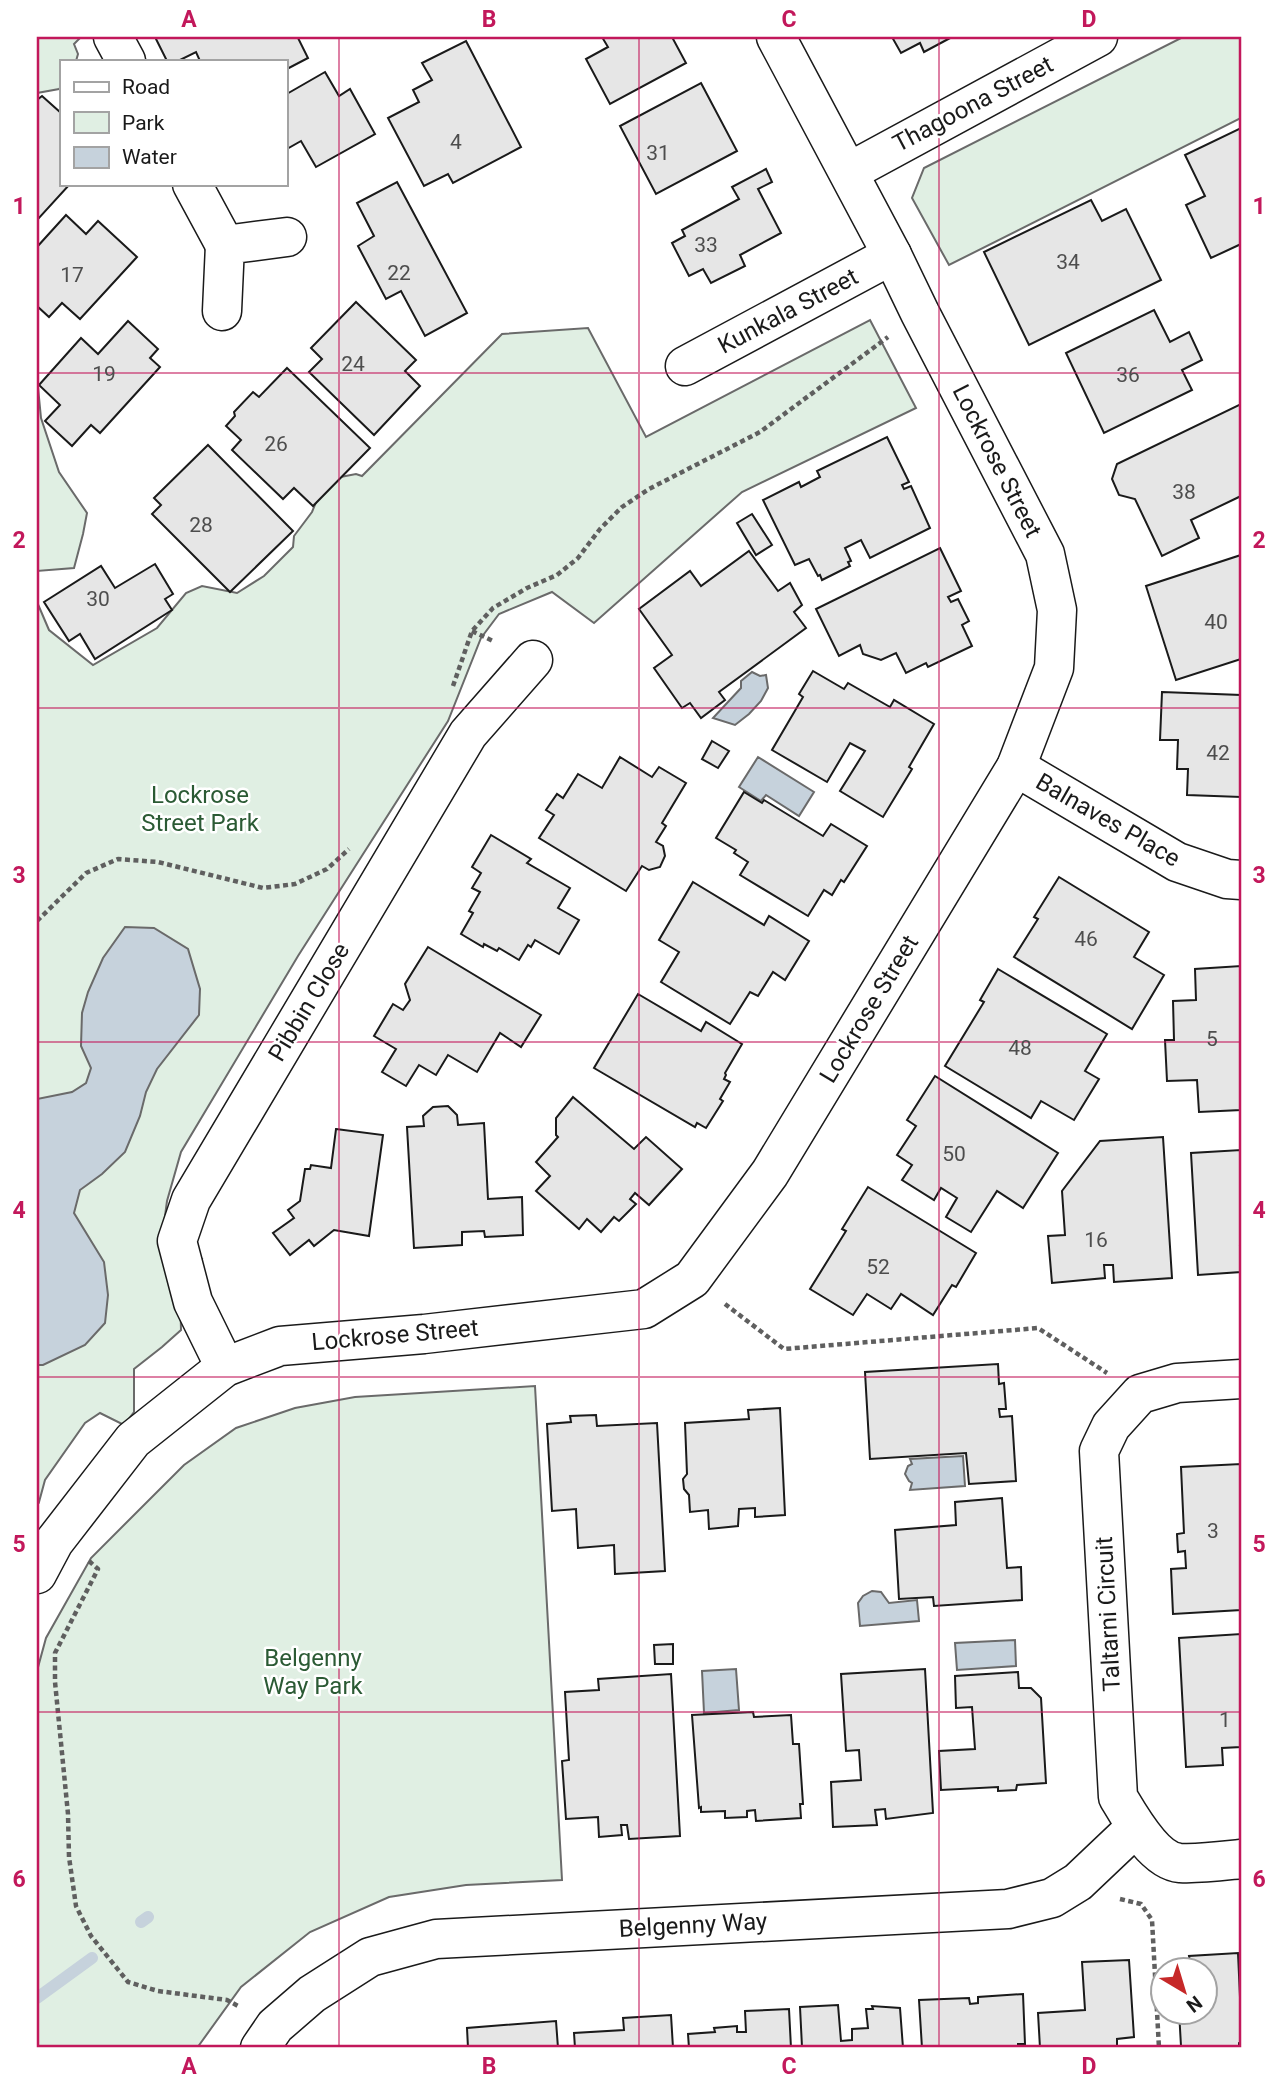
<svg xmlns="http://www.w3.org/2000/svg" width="1278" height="2085" font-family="Roboto,sans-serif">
<rect width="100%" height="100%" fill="#fff"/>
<g fill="#e0efe3" stroke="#6a6a6a" stroke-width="2">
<path d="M37,37h44l-7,7 4,10 -2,7h-15v26l-2,2 -22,4z"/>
<path d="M1183,37h58v81l-292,147 -37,-67 12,-30z"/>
<path d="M870,320l46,88 -174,84 -148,131 -42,-31 -53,22 -18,24 -33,83 -150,235 -117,196 -14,49 -4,30 5,-1 34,29 -22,29 1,42 -19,17 -28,22v43l-10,13 -24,-12 -15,10 -40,57 -6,22 -2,-2v-898l12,28 44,35 64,-37 29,-35 16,-7 35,7 27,-17 29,-29 1,-11 18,-24 13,-32 31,-6 6,2 140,-142 86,-6 58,109z"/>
<path d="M37,377l4,41 18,54 28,41 -4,21 -9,34 -37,3z"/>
<path d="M535,1386l27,494 -96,5 -77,12 -79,35 -69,55 -44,61h-160v-377l9,-33 45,-80 93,-93 52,-37 59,-20 60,-11z"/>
</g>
<g fill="#c6d2dc" stroke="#6a6a6a" stroke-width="2">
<path d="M752,672l8,4 6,-1 2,13 -7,13 -12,13 -14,11 -22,-7 28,-30v-7z"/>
<path d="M758,757l56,35 -15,24 -33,-21 -5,6 -22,-14z"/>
<path d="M125,927l29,1 34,21 12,40 -1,26 -42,54 -11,23 -6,24 -15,36 -23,22 -22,16 -6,23 30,49 4,33 -3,28 -20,22 -42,20h-6v-266l35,-7 14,-9 5,-15 -10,-22 1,-33 6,-21 15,-34z"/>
<path d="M963,1456l2,30 -55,4 2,-7 -3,-2 -4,-7 3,-8 4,-2 -2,-5z"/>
<path d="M872,1591l9,1 8,11 28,-3 2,21 -59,5 -2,-23 5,-7z"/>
<path d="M1015,1640l1,26 -59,4 -2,-27z"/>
<path d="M736,1669l3,41 -35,3 -2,-42z"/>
</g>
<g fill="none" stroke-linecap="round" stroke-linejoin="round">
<g stroke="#c6d2dc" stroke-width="12">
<path d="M141,1922l7,-5"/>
<path d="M37,1998l55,-40"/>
</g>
</g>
<g fill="#e6e6e6" stroke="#1a1a1a" stroke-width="2">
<path d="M155,37h145l-2,1 10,20 -23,12v-9h-85l-4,-9 -18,9h-11z"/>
<path d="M602,37h70l14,26 -76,41 -24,-45 22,-12z"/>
<path d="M892,37h60l-28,15 -4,-9 -19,10z"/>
<path d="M466,41l55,106 -68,36 -5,-9 -24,12 -36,-68 31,-16 -6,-12 19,-10 -10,-17z"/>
<path d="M325,72l14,24 11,-7 25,45 -59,33 -15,-26 -16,9v-55z"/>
<path d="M701,83l36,68 -81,43 -36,-68z"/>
<path d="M42,96l19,17v71h9l-31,34 -2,-3v-115z"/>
<path d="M1241,128v116l-30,14 -25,-53 19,-9 -20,-41z"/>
<path d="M766,169l6,13 -14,7 23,44 -41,22 5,11 -34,17 -8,-14 -14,7 -17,-33 13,-7 -3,-6 57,-31 -7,-12z"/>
<path d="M397,182l70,131 -42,23 -24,-45 -15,8 -28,-53 16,-10 -17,-33z"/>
<path d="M1091,200l11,21 24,-12 35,71 -132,65 -45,-93z"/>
<path d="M66,215l20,19 12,-13 39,36 -57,62 -18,-16 -13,14 -12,-11v-59z"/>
<path d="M356,302l60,58 -11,11 15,15 -46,49 -65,-63 13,-13 -11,-11z"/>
<path d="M1154,310l16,32 19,-10 13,28 -20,10 10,20 -88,43 -38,-80z"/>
<path d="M128,321l30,28 -8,9 10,9 -60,66 -9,-8 -19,21 -27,-25 15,-16 -21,-20 42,-47 17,16z"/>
<path d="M287,368l83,80 -57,58 -19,-18 -11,11 -51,-49 9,-10 -15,-14 9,-10 -1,-4 19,-20 6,5z"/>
<path d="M1241,404v92l-50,24 8,18 -37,18 -27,-57 -16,-4 -7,-16 5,-15z"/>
<path d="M887,437l22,45 -7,3 2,4 7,-3 19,42 -60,30 -9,-18 -16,8 6,13 -3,1 2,4 -28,14 -2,-5 -2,1 -9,-17 -14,6 -32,-65 36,-18 2,5 19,-10 -3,-6z"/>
<path d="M208,445l85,86 -63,61 -78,-78 9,-9 -7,-7z"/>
<path d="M752,514l20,31 -16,10 -19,-32z"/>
<path d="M940,548l21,43 -13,6 3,5 7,-3 11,22 -7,4 10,21 -44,21 -2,-4 -20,10 -10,-20 -15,7 -18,-6 -3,-9 -21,11 -23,-47z"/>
<path d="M749,551l29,40 12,-8 12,22 -8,7 12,16 -87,64 6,8 -24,18 -11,-15 -8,5 -28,-40 18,-13 -33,-46 51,-38 11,15z"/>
<path d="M1241,555v104l-65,21 -30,-94z"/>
<path d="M155,564l18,30 -8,5 7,11 -77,49 -15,-25 -11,7 -25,-39 57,-36 14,22z"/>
<path d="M813,671l31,18 4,-6 42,24 4,-7 40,24 -25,43 3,2 -29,48 -43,-26 25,-40 -15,-8 -23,39 -55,-32 31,-53 -4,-3z"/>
<path d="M1162,692l79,3v102l-54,-2 1,-26h-11l1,-29h-18z"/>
<path d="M712,741l17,10 -11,17 -16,-9z"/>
<path d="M620,757l32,20 7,-10 27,16 -24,40 4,3 -10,16 7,4 2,10 -5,11 -11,3 -7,-4 -16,25 -87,-53 15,-23 -8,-5 11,-16 6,4 15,-24 24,14z"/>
<path d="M744,792l18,11 2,-3 59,36 8,-12 36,22 -23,36 -3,-2 -9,15 -8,-5 -16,26 -68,-41 8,-13 -14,-9 2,-3 -20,-12z"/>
<path d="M491,835l40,24 -4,4 43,25 -12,20 21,12 -20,34 -24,-14 -4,7 -3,-2 -9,15 -20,-12 -2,3 -13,-7 -1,3 -22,-13 12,-21 -4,-2 11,-19 -8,-4 9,-15 -9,-6z"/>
<path d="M1059,877l90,55 -15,25 30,18 -32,54 -118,-72 24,-38 -4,-2z"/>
<path d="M693,882l71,43 5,-9 40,25 -24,39 -12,-8 -15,24 -8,-4 -20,32 -69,-42 18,-30 -20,-12z"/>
<path d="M428,947l113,68 -20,32 -21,-14 -23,39 -29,-17 -12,20 -17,-10 -13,21 -24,-14 14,-23 -22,-13 19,-32 10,6 7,-10 -5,-16z"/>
<path d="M1241,966v144l-42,2 -2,-32 -30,1 -2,-41h9l-1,-39 23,-1 -1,-31z"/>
<path d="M998,969l109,65 -22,37 14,8 -25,41 -33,-19 -10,17 -86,-52 39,-64 -4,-2z"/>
<path d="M638,994l63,37 5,-9 36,22 -17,29 1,2 -2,4 6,3 -10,17 3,2 -17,27 -9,-5 -2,4 -101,-59z"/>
<path d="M935,1076l123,77 -35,55 -26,-17 -26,41 -25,-15 11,-19 -16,-10 -7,12 -32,-20 10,-15 -15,-10 19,-29 -9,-6z"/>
<path d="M573,1097l61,52 12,-12 36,32 -33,36 -14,-12 -5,6 6,5 -17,17 -5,-4 -13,15 -14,-13 -8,10 -43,-38 14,-15 -14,-14 22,-25 -2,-2v-17z"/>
<path d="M448,1106l9,9 1,10 26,-2 4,76 34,-2 1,38 -38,2 -1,-6 -22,1v13l-48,3 -7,-121 17,-1 -1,-10 10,-9z"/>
<path d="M336,1129l47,6 -14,101 -35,-6 -20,16 -5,-6 -19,15 -17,-22 21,-15 -6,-8 12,-9 5,-32h5l1,-4 20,3z"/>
<path d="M1163,1137l9,141 -58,4 -1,-17h-9l1,13 -53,5 -4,-47 17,-1 -3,-44 38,-50z"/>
<path d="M1241,1150v96h-1l1,26 -43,3 -7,-122z"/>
<path d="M868,1187l108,66 -20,34 -4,-2 -19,30 -32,-21 -10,15 -24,-15 -14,21 -43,-26 36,-58 -4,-2z"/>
<path d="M998,1364l1,20 5,-1 2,26h-7l1,8 12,-1 4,65 -47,3 -3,-31 -96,6 -5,-87z"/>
<path d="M780,1408l5,107 -30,2v-9l-16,1 -1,17 -29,3 -1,-19 -18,2 -1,-17 -5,-6 -1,-10 4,-5 -2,-51 64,-4 -1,-9z"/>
<path d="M596,1415l1,11 60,-3 8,148 -50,3 -1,-29 -36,3 -2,-39 -24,2 -5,-87 24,-2 -1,-6z"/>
<path d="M1241,1464v146l-68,4 -2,-45 15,-1 -1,-17 -7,1 -1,-18 7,-1 -3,-66z"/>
<path d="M1002,1498l5,70 14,-1 1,33 -88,6 -1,-9 -34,2 -4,-69 61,-5 -1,-23z"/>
<path d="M1241,1634v113l-19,1 1,17 -37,2 -7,-129z"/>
<path d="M673,1644v20h-18l-1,-19z"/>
<path d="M925,1669l8,144 -47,6 -1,-10 -10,1 2,15 -44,2 -2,-45 30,-2 -2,-30 -13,1 -5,-77z"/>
<path d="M1018,1672l1,16h12l10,10 5,85 -29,2 -1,5 -18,1v-4l-57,3 -2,-39 36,-2 -3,-42 -16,1 -1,-32z"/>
<path d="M671,1674l9,162 -51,3 -2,-14h-6l1,10 -23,2 -1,-20 -32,2 -4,-58 7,-1 -4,-68 34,-2 -1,-11z"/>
<path d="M753,1712l1,5 37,-2 2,29h6l4,60h-3l1,14 -45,3 -1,-11 -8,1v6l-22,1v-7l-24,1v-5l-2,1 -7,-93z"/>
<path d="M1238,1953l3,66v23l-2,1v5h-54l-1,-2h-3l-2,-35h25v-42h-27l-1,-7h14l-1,-6z"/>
<path d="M1129,1960l5,77 -17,2v9h-77l-2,-35 47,-3 -3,-48z"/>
<path d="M1023,1994l2,50h-7v4h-96l-3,-48 50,-2 1,6 8,-1v-6z"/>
<path d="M838,2005l3,36 11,-1v-11l16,-1 -2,-19h7l-1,-3 28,2 3,40 -101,-1 -2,-40z"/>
<path d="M789,2009l2,39h-102l-1,-14 27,-2 -1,-4 23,-2v6h9l-1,-21z"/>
<path d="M671,2015l2,33h-98l-1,-15 50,-3 -1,-12z"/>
<path d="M556,2021l2,27h-90l-1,-20z"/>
</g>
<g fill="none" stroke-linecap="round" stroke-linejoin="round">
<defs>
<g id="minor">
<path d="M113,37l13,24"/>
<path d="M849,172l249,-135"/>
<path d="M192,184l33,61"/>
<path d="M222,311l3,-66 62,-8"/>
<path d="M685,366l207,-111"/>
<path d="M1016,767l161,95 50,17 14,1"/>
<path d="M225,1367l-32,-65 -16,-61 14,-41 277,-466 65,-74"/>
<path d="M1241,1379l-64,4 -37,11 -29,32 -12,25 19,346c12,20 36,64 62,66 20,1 42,-2 61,-4"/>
<path d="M37,1574l17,-32 79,-102 92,-73 55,-21 144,-12 220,-25 48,-30 78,-106 246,-406 38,-99 3,-58 -12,-56 -125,-241 -28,-58 -116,-218"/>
<path d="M260,2048l15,-22 37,-32 58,-37 66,-18 572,-30 44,-11 26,-16 58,-55"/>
</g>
</defs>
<use href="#minor" stroke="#1a1a1a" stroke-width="41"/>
<g stroke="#5f5f5f" stroke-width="4.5" stroke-dasharray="5 3.5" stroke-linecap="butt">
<path d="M472,631l23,11"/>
<path d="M453,686l19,-55 21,-23 34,-20 30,-13 21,-17 22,-29 22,-22 27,-18 111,-57 128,-95"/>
<path d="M37,921l49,-48 32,-14 40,3 105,26 32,-4 32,-15 22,-20"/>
<path d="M725,1304l59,45 254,-21 69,45"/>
<path d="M89,1561l9,8 -43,84v29l13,132 1,43 7,49 15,30 37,46 30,9 69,9 13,7"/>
<path d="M1120,1899l21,5 11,16 7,128"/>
</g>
<use href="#minor" stroke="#fff" stroke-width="38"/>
</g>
<path fill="none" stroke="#c2185b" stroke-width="2" stroke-opacity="0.55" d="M339,37v2011M639,37v2011M939,37v2011M37,373h1204M37,708h1204M37,1042h1204M37,1377h1204M37,1712h1204"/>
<g text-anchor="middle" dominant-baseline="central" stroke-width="5" stroke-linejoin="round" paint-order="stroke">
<g font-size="21" fill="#4d4d4d">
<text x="456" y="142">4</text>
<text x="658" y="153">31</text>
<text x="706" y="245">33</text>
<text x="1068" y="262">34</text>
<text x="399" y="273">22</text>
<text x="72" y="275">17</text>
<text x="353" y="364">24</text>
<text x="104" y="374">19</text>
<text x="1128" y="375">36</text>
<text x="276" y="444">26</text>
<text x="1184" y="492">38</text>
<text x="201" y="525">28</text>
<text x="98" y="599">30</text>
<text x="1216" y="622">40</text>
<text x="1218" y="753">42</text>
<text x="1086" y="939">46</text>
<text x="1212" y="1039">5</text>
<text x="1020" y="1048">48</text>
<text x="954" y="1154">50</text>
<text x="1096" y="1240">16</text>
<text x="878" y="1267">52</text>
<text x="1213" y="1531">3</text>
<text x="1225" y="1720">1</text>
</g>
<g font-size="24" fill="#1a1a1a" stroke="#fff">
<text transform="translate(973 104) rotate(-28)">Thagoona Street</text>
<text transform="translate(788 311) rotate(-28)">Kunkala Street</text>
<text transform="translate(997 461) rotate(63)">Lockrose Street</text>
<text transform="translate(1108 820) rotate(30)">Balnaves Place</text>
<text transform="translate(309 1002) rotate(-59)">Pibbin Close</text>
<text transform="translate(869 1009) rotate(-59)">Lockrose Street</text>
<text transform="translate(395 1335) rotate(-5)">Lockrose Street</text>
<text transform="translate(1108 1614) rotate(-93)">Taltarni Circuit</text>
<text transform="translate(693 1925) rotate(-3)">Belgenny Way</text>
</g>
<g font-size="24" fill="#2b5a34" stroke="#fff">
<text x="200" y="795">Lockrose<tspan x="200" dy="28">Street Park</tspan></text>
<text x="313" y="1658">Belgenny<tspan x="313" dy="28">Way Park</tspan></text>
</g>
</g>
<rect width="1278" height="2085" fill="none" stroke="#ffffff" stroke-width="77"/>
<rect x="60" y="60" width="228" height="126" fill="#ffffff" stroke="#a3a3a3" stroke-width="2"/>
<rect x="74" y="82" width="35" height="10" fill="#ffffff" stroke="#a3a3a3" stroke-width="2"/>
<text x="122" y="94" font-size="21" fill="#1a1a1a">Road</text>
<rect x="74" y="112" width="35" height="21" fill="#e0efe3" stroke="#a3a3a3" stroke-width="2"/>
<text x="122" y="130" font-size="21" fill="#1a1a1a">Park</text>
<rect x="74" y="147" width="35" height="21" fill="#c6d2dc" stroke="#a3a3a3" stroke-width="2"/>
<text x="122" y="164" font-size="21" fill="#1a1a1a">Water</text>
<g transform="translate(1184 1991) rotate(142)"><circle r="33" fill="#ffffff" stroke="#a3a3a3" stroke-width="2"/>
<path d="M0-5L12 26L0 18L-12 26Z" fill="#c62828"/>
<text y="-10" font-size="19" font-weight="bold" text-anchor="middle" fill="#1a1a1a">N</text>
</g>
<rect x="38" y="38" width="1202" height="2008" fill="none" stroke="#c2185b" stroke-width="2.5"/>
<g font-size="23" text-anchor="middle" font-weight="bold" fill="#c2185b">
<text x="189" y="27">A</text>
<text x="489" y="27">B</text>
<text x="789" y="27">C</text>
<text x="1089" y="27">D</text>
<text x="19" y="214">1</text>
<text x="1259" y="214">1</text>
<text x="19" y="548">2</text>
<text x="1259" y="548">2</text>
<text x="19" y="883">3</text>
<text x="1259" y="883">3</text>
<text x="19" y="1218">4</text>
<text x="1259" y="1218">4</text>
<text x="19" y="1552">5</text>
<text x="1259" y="1552">5</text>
<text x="19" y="1887">6</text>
<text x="1259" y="1887">6</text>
<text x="189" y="2074">A</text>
<text x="489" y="2074">B</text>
<text x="789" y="2074">C</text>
<text x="1089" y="2074">D</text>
</g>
</svg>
